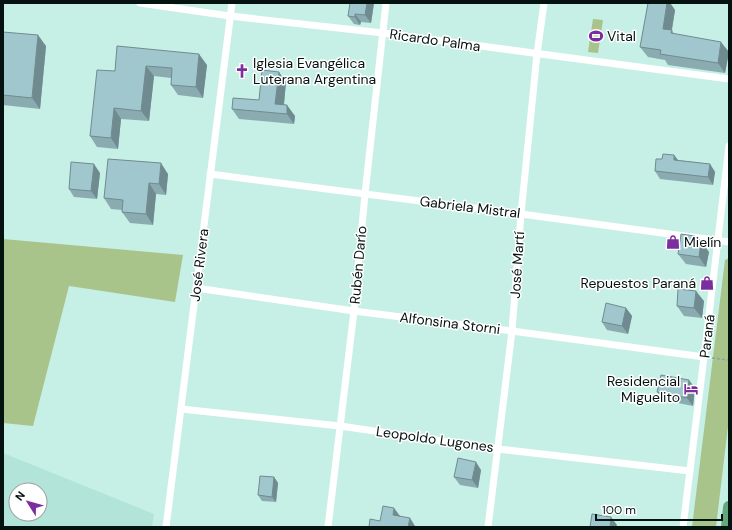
<svg xmlns="http://www.w3.org/2000/svg" width="732" height="530" font-family="'DM Sans',sans-serif">
<rect width="100%" height="100%" fill="#c6efe6"/>
<path fill="#b2e4da" fill-rule="evenodd" d="M3,453l151,61 -2,13h-149zM16,490h24v24h-24z"/>
<g fill="#a9c48a">
<path d="M593,19l10,1 -5,33 -10,-1z"/>
<path d="M3,239l180,16 -8,47 -106,-16 -36,140 -30,-3z"/>
<path d="M729,258v160l-13,109h-24l33,-267z"/>
</g>
<g fill="none" stroke-linecap="round" stroke-linejoin="round">
<path stroke="#86a7a0" stroke-width="1.5" stroke-dasharray="3 2" stroke-linecap="butt" d="M712,358l17,2"/>
<g stroke="#fff" stroke-width="7">
<path d="M140,3l90,13 153,17 346,46"/>
<path d="M210,174l311,40 208,28"/>
<path d="M196,288l158,23 158,20 192,26"/>
<path d="M181,409l159,17 158,23 192,22"/>
<path d="M166,527l66,-524"/>
<path d="M328,527l26,-216 11,-117 21,-191"/>
<path d="M488,527l24,-196 9,-117 16,-160 7,-51"/>
<path d="M683,527l21,-170 25,-211"/>
</g>
<path stroke="#65a67c" stroke-width="12" d="M727,527l2,-20"/>
</g>
<g fill="#8aabb0">
<path d="M374,3l-3,20 -10,-1 -1,3 -6,-1 -6,-8z"/>
<path d="M648,3h22l5,7 -3,20 2,4 55,18 -4,21 -57,-8 -3,-5 -17,-3 -8,-10z"/>
<path d="M3,32l43,14 -6,63 -37,-4z"/>
<path d="M117,46l90,19 -4,33 -25,-3 -7,-10v-7l-17,-2 -5,45 -28,-2 -3,30 -21,-2 -7,-11 25,-65z"/>
<path d="M286,82l-2,23 11,11 -1,8 -55,-5 -7,-10 27,-9z"/>
<path d="M674,155l4,5 32,4 5,8 -2,13 -53,-6 -5,-8 7,-12z"/>
<path d="M100,173l-3,26 -23,-2 -5,-8z"/>
<path d="M168,174l-2,21 -10,-1 -3,31 -23,-2 -8,-11v-2l-11,-1 -7,-11z"/>
<path d="M709,252l-3,15 -20,-3 -8,-10z"/>
<path d="M704,301l-2,17 -18,-2 -7,-10z"/>
<path d="M626,308l6,8 -4,18 -21,-4 -5,-8z"/>
<path d="M695,388l-2,18 -30,-6 -6,-8z"/>
<path d="M481,470l-3,18 -18,-3 -6,-8z"/>
<path d="M274,477l4,6 -2,19 -14,-1 -4,-6z"/>
</g>
<g fill="#708b90">
<path d="M367,3h7l-3,20 -6,-8z"/>
<path d="M667,3h3l5,7 -5,30 -7,-11z"/>
<path d="M355,14l6,8 -1,3 -5,-8z"/>
<path d="M38,35l8,11 -6,63 -8,-11z"/>
<path d="M721,42l8,10 -4,21 -7,-10z"/>
<path d="M199,54l8,11 -4,33 -7,-11z"/>
<path d="M146,66l8,10 -5,45 -8,-10z"/>
<path d="M279,72l7,10 -3,31 -8,-9z"/>
<path d="M287,105l8,11 -1,8 -7,-10z"/>
<path d="M114,108l7,11 -3,30 -7,-11z"/>
<path d="M674,155l6,8 -6,-3z"/>
<path d="M161,163l7,11 -2,21 -7,-11z"/>
<path d="M94,164l6,9 -3,26 -6,-8z"/>
<path d="M710,164l5,8 -2,13 -5,-8z"/>
<path d="M149,183l7,11 -3,31 -7,-11z"/>
<path d="M701,241l8,11 -3,15 -7,-10z"/>
<path d="M696,291l8,10 -2,17 -8,-10z"/>
<path d="M626,308l6,8 -4,18 -6,-8z"/>
<path d="M689,380l6,8 -2,18 -6,-8z"/>
<path d="M476,462l5,8 -3,18 -6,-8z"/>
<path d="M274,477l4,6 -2,19 -4,-5z"/>
<path d="M394,508l6,8 -1,7 -6,-8z"/>
<path d="M611,517l6,8 -1,2h-6z"/>
<path d="M410,518l5,8v1h-7z"/>
</g>
<g fill="#a0c7cd" stroke="#708b90">
<path d="M350,3h17l-2,12 -10,-1v3l-7,-1z"/>
<path d="M648,3h19l-4,26 9,1 -1,3 50,9 -3,21 -58,-9 1,-4 -21,-3z"/>
<path d="M3,32l35,3 -6,63 -29,-3z"/>
<path d="M117,46l82,8 -3,33 -25,-2 1,-17 -26,-2 -5,45 -27,-3 -3,30 -21,-2 7,-66 18,1z"/>
<path d="M262,70l17,2 -4,32 12,1v9l-55,-5 1,-11 26,2z"/>
<path d="M663,154l11,1v5l36,4 -2,13 -53,-6 1,-12h6z"/>
<path d="M108,159l53,4 -2,21 -10,-1 -3,31 -24,-2 1,-12 -19,-2z"/>
<path d="M71,162l23,2 -3,27 -22,-2z"/>
<path d="M681,234l14,2 6,5 -2,16 -21,-3z"/>
<path d="M678,289l18,2 -2,17 -17,-2z"/>
<path d="M606,303l20,5 -4,18 -20,-4z"/>
<path d="M661,375l28,5 -2,18 -30,-6z"/>
<path d="M458,458l18,4 -4,18 -18,-3z"/>
<path d="M260,476l14,1 -2,20 -14,-2z"/>
<path d="M383,506l11,2 -1,7 17,3 -2,9h-39l1,-8 10,2z"/>
<path d="M592,514l19,3 -1,10h-20z"/>
</g>
<defs>
<symbol id="stadium-bare" viewBox="-9 -9 18 18"><path d="M0-5a6.5 5 0 1 0 0 10a6.5 5 0 1 0 0-10ZM-3.5-1.8h7v3.6h-7Z" fill="#7d2e9e" stroke="#fff" stroke-width="2.5" paint-order="stroke"/></symbol>
<symbol id="church-bare" viewBox="-9 -9 18 18"><path d="M-1.2-6h2.4v3.5h3.3v2.4h-3.3V6h-2.4V-.1h-3.3v-2.4h3.3Z" fill="#7d2e9e" stroke="#fff" stroke-width="2.5" paint-order="stroke"/></symbol>
<symbol id="shop-bare" viewBox="-9 -9 18 18"><path d="M-5-2.5h2.3a2.7 3.5 0 0 1 5.4 0H5L5.5 6h-11ZM-1.5-2.5h3a1.5 2.3 0 0 0-3 0Z" fill="#7d2e9e" stroke="#fff" stroke-width="2.5" paint-order="stroke"/></symbol>
<symbol id="hotel-bare" viewBox="-9 -9 18 18"><path d="M-6-4.5h1.5V1H6V5H4.5V3h-9V5H-6ZM-4 0a1.8 1.8 0 1 1 3.6 0ZM.5 0V-2.5h3Q6-2.5 6 0Z" fill="#7d2e9e" stroke="#fff" stroke-width="2.5" paint-order="stroke"/></symbol>
</defs>
<g fill-rule="evenodd">
<use href="#stadium-bare" x="586" y="26" width="20" height="20"/>
<use href="#church-bare" x="232" y="61" width="20" height="20"/>
<use href="#shop-bare" x="663" y="232" width="20" height="20"/>
<use href="#shop-bare" x="697" y="273" width="20" height="20"/>
<use href="#hotel-bare" x="681" y="379" width="20" height="20"/>
</g>
<g text-anchor="middle" dominant-baseline="central" stroke-width="3" stroke-linejoin="round" paint-order="stroke">
<g font-size="14" fill="#051310" stroke="#fff" text-anchor="start">
<text x="607" y="36">Vital</text>
<text x="253" y="63">Iglesia Evangélica<tspan x="253" dy="16">Luterana Argentina</tspan></text>
<text x="684" y="242">Mielín</text>
<text x="696" y="283" text-anchor="end">Repuestos Paraná</text>
<text x="680" y="381" text-anchor="end">Residencial<tspan x="680" dy="16">Miguelito</tspan></text>
</g>
<g font-size="14" fill="#051310" stroke="#fff">
<text transform="translate(435 40) rotate(8)">Ricardo Palma</text>
<text transform="translate(470 207) rotate(7)">Gabriela Mistral</text>
<text transform="translate(199 265) rotate(-83)">José Rivera</text>
<text transform="translate(358 265) rotate(-85)">Rubén Darío</text>
<text transform="translate(517 265) rotate(-86)">José Martí</text>
<text transform="translate(450 323) rotate(7)">Alfonsina Storni</text>
<text transform="translate(707 336) rotate(-83)">Paraná</text>
<text transform="translate(435 439) rotate(8)">Leopoldo Lugones</text>
</g>
</g>
<rect width="732" height="530" fill="none" stroke="#051310" stroke-width="8"/>
<g transform="translate(28 502) rotate(307)"><circle r="19" fill="#ffffff" stroke="#9ba19f"/>
<path d="M0-3L7 15L0 10L-7 15Z" fill="#7d2e9e"/>
<text y="-6" font-size="11" font-weight="bold" text-anchor="middle" fill="#051310">N</text>
</g>
<path d="M596 514v6h126v-6" fill="none" stroke="#051310" stroke-width="2"/>
<text x="602" y="514" font-size="12" fill="#051310" stroke="#ffffff" stroke-width="3" paint-order="stroke">100 m</text>
</svg>
